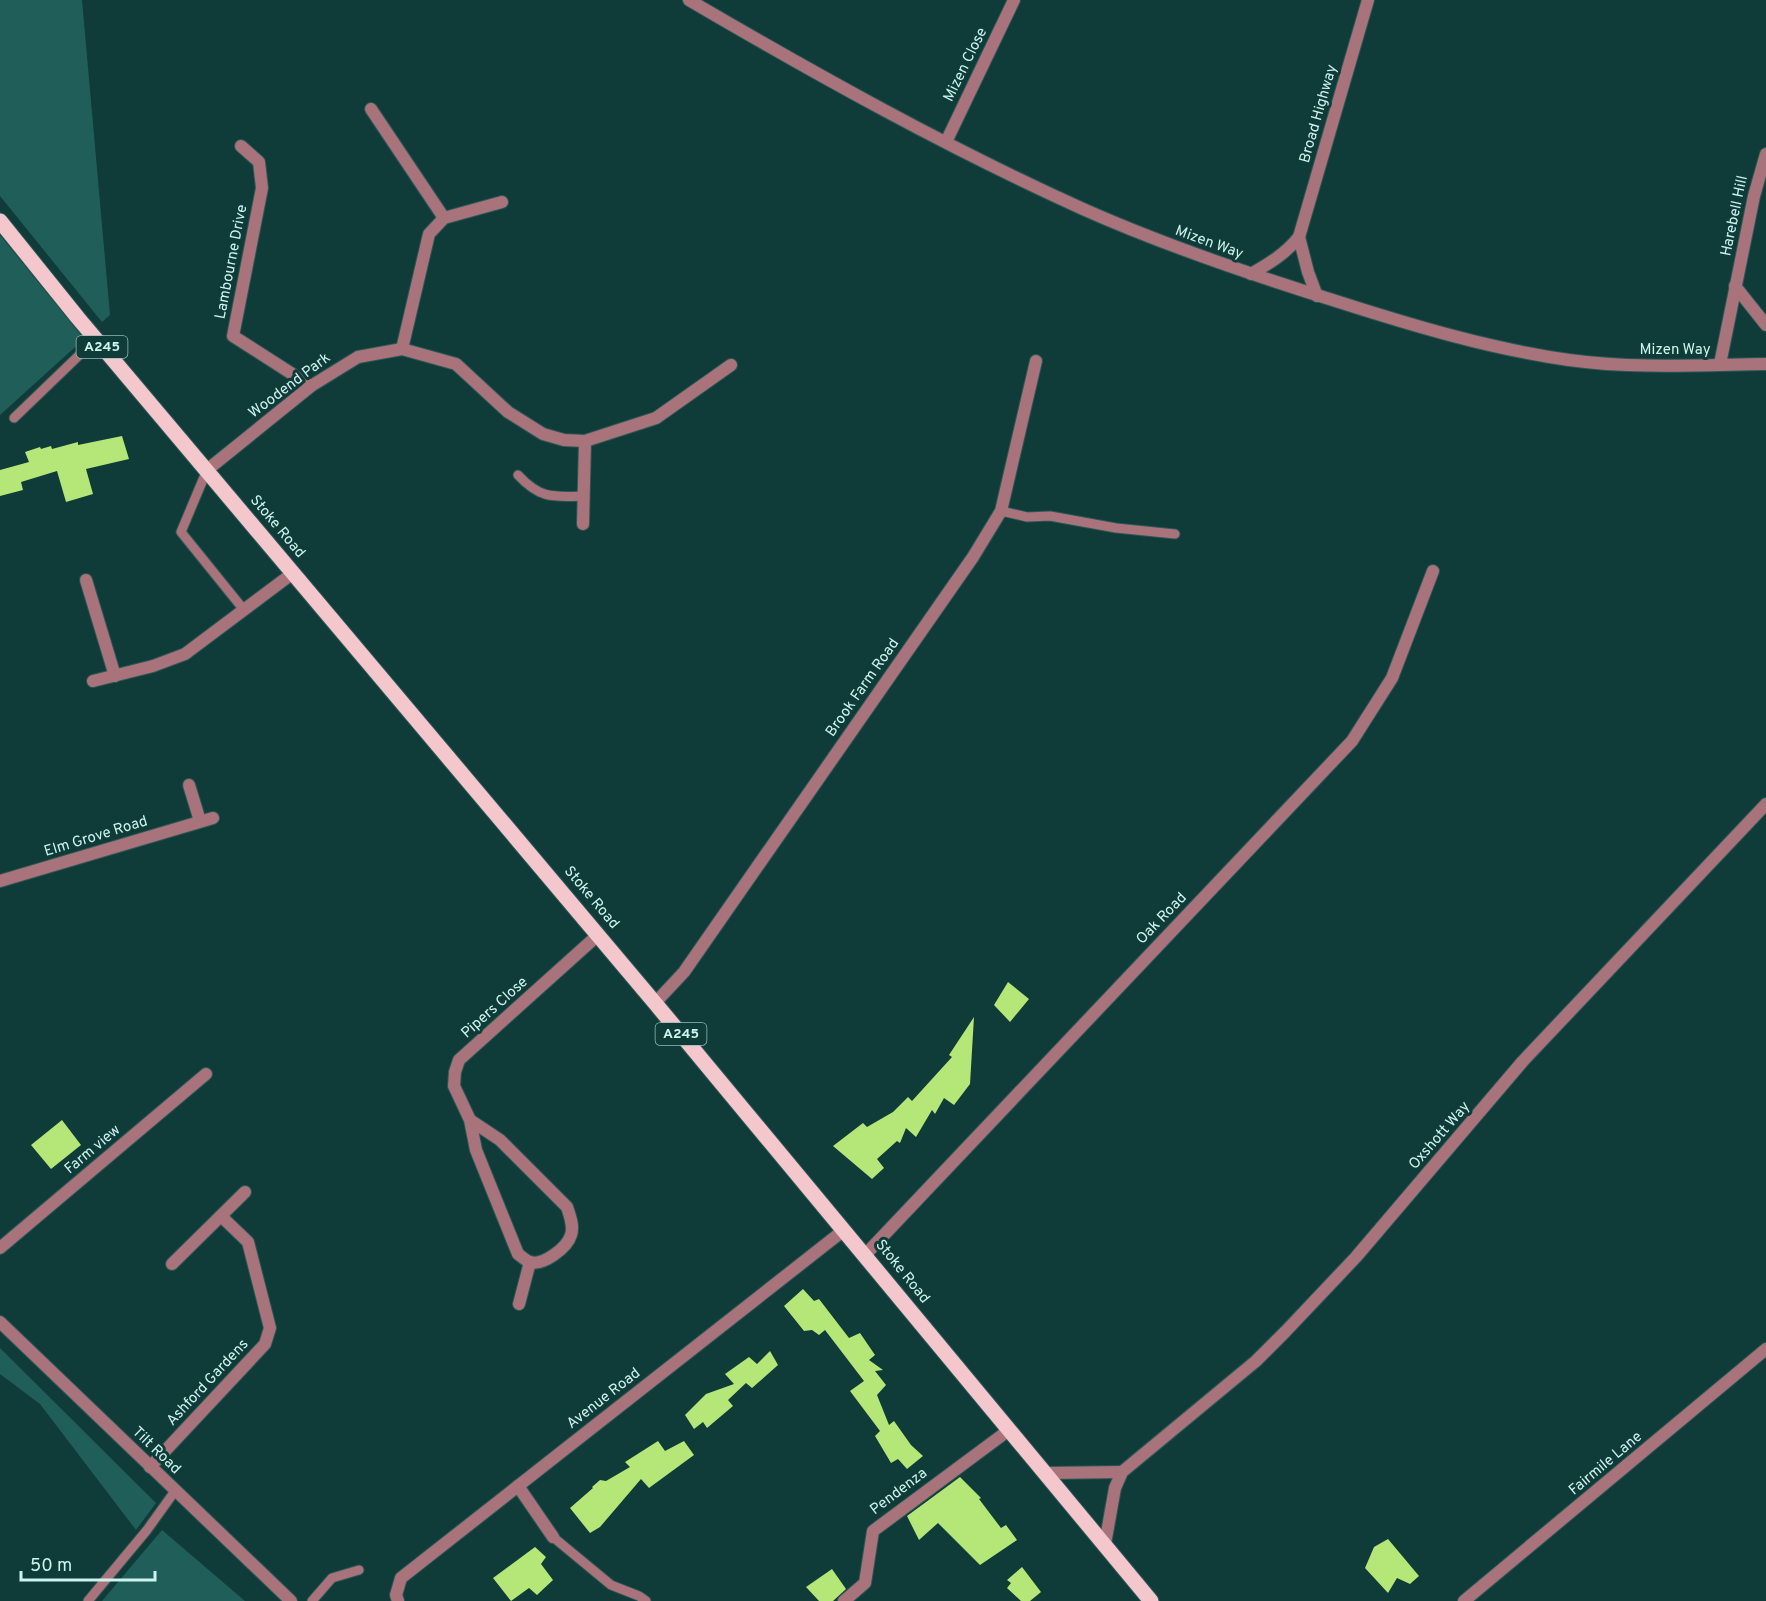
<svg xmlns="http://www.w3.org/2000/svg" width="1766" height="1601" font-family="Overpass,sans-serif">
<rect width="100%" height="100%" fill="#0f3b38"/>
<g fill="#205e5a">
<path d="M0,0h82l28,315 -8,7 -102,-126z"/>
<path d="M0,235l84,104 -84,76z"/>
<path d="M0,1348l156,155 -20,27 -96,-126 -40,-30z"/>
<path d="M162,1530l83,71h-143z"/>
</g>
<g fill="#b4e778">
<path d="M122,436l7,23 -43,10 7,25 -27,8 -9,-31 -36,11 2,8 -23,6v-26l29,-8 -4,-10 15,-5 1,2 10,-3 1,3 26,-7v3z"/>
<path d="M1008,982l21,17 -19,23 -16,-17z"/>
<path d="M974,1017l-4,67 -16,21 -10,-7 -9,16 -3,-4 -16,27 -10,-9 -6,15 -3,-2 -20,18 7,9 -12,11 -39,-33 30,-23 4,4 26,-15 15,-15 4,4 40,-44 -3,-2z"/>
<path d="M62,1120l19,25 -30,24 -20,-24z"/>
<path d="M803,1289l11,12 5,-2 30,39 11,-5 15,22 -6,5 14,10 -8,1 11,14 -9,10 12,30 5,-4 17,24 12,11 -16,13 -9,-10 -7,4 -16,-27 5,-5 -30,-40 14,-10 -39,-51 -6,5 -7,-5 -8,1 -20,-25z"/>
<path d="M770,1351l8,14 -26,23 -6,-5 -18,17 5,6 -26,22 -4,-6 -9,7 -9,-14 21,-21 28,-10 -9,-10 24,-17 8,7z"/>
<path d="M658,1441l7,10 19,-10 10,14 -45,33 -8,-9 -41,48 -10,6 -20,-25 23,-20 -1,-1 8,-7 6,1 24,-14 -5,-5z"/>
<path d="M960,1477l21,21 -2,1 22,29 5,-3 11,15 -37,25 -42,-42 -19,17 -12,-24z"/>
<path d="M1388,1539l31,37 -9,8 -13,-6 -9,15 -23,-25 9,-21z"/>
<path d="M535,1547l11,10 -5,7 12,16 -16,15 -8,-7 -18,13 -18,-23z"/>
<path d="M1022,1567l19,25 -11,9h-9l-14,-13 4,-5 -4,-3z"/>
<path d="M832,1569l14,20 -13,12h-14l-13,-14z"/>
</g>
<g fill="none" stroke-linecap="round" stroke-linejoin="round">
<defs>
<g id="service">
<path d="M14,418l82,-79"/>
<path d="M207,470l-26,62 63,78"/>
<path d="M518,475c22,24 35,22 66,21"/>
<path d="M1001,511l26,6 23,-1 66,12 59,6"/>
<path d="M553,1537l58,48 28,11 7,5"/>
<path d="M88,1601l59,-71 28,-39"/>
<path d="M312,1601l20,-23 27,-8"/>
</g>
<g id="minor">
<path d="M689,0c128,75 259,148 394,209 83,37 169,66 256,93 75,24 152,47 230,58 65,9 131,5 197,4"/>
<path d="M371,109l73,109"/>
<path d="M946,142l68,-142"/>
<path d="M241,146l18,16 3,26 -29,148 78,50"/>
<path d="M1299,237l9,35 9,24"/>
<path d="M1251,274c19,-11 34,-20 48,-37l69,-237"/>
<path d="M1735,286l31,39"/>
<path d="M402,349l27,-115 15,-16 58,-16"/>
<path d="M1720,364l34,-168 12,-42"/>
<path d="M207,470l104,-84 47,-29 44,-8 54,15 52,48 35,22 21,6 21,1 71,-23 75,-53"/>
<path d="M583,524l2,-83"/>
<path d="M86,580l29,96"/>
<path d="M93,681l60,-15 32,-12 108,-81"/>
<path d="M189,785l11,36"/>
<path d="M0,881l213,-63"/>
<path d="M655,1003l29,-31 289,-415 28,-46 35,-150"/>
<path d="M470,1120l30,20 67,67c3,9 7,19 4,28 -4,13 -28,31 -41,27 -4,-1 -9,-6 -12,-8l-42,-104 -6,-30 -16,-34 1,-14 4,-12 139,-125"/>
<path d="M0,1248l206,-174"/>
<path d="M865,1255l487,-514 40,-63 41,-107"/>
<path d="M172,1264l73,-72"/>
<path d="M519,1304l11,-42"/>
<path d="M0,1322l291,279"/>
<path d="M150,1467l115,-123 5,-16 -22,-86 -26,-25"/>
<path d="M1045,1473l77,-1"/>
<path d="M518,1486l35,51"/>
<path d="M1105,1544l10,-56 7,-16 134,-111 30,-30 70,-74 167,-196 243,-257"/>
<path d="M398,1601l-2,-6 5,-17 443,-348"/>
<path d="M844,1601l21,-18 8,-52 136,-101"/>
</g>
<path id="tertiary" d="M1464,1601l302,-252"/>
<path id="primary" d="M0,221l78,97 577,685 496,598"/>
</defs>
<use href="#service" stroke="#2d5855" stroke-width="11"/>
<use href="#minor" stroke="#2d5855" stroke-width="14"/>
<use href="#tertiary" stroke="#2d5855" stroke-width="14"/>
<use href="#primary" stroke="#2d5855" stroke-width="17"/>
<use href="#service" stroke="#a8737b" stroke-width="9"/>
<use href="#minor" stroke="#a8737b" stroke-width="12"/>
<use href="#tertiary" stroke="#a8737b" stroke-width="12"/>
<use href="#primary" stroke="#f4c7cd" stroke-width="15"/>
</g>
<g text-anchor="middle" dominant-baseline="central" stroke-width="6" stroke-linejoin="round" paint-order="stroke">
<g fill="#0f3b38" stroke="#94bcb8" stroke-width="1.5">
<rect x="76.5" y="336" width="51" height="22" rx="4.5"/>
<rect x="655.5" y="1023" width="51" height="22" rx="4.5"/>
</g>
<g font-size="14" font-weight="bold" fill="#cdf3ef">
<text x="102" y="347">A245</text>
<text x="681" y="1034">A245</text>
</g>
<g font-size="15" fill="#cdf3ef" stroke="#0f3b38">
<text transform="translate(966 65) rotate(-64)">Mizen Close</text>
<text transform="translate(1319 114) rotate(-74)">Broad Highway</text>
<text transform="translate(1735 216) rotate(-78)">Harebell Hill</text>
<text transform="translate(1209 243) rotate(20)">Mizen Way</text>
<text transform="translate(232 262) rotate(-79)">Lambourne Drive</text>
<text x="1675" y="350">Mizen Way</text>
<text transform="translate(290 386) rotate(-37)">Woodend Park</text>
<text transform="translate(277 527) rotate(50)">Stoke Road</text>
<text transform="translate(863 688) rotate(-55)">Brook Farm Road</text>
<text transform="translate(96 837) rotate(-17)">Elm Grove Road</text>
<text transform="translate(591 898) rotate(50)">Stoke Road</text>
<text transform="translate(1162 919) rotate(-46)">Oak Road</text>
<text transform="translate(495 1008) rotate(-42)">Pipers Close</text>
<text transform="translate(1440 1136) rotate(-49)">Oxshott Way</text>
<text transform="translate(93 1150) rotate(-40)">Farm view</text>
<text transform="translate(902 1272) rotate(51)">Stoke Road</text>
<text transform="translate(208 1383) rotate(-47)">Ashford Gardens</text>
<text transform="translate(604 1399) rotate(-38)">Avenue Road</text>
<text transform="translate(156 1451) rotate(44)">Tilt Road</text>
<text transform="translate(1606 1464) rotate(-40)">Fairmile Lane</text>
<text transform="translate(899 1492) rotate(-37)">Pendenza</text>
</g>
</g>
<path d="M21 1571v9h134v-9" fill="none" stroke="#cdf3ef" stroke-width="3"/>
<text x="30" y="1571" font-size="18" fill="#cdf3ef" stroke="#0f3b38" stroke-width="4.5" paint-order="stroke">50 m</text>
</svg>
